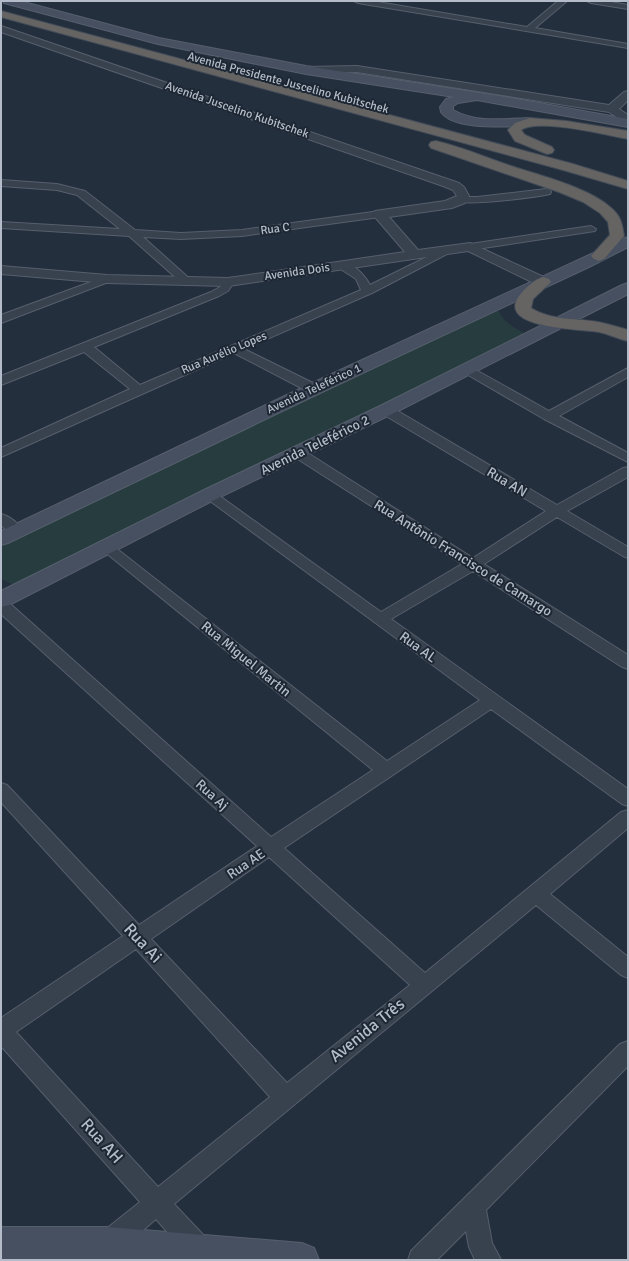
<svg xmlns="http://www.w3.org/2000/svg" width="629" height="1261" font-family="Signika,sans-serif">
<rect width="100%" height="100%" fill="#242f3e"/>
<path fill="#263c3f" d="M497,306c4,15 15,20 27,27l-149,75 -361,177 -13,-6v-36z"/>
<g fill="none" stroke-linecap="round" stroke-linejoin="round">
<defs>
<g id="minor">
<path d="M354,1h18l155,26 31,-26h9l-32,27 93,16v4l-270,-45z"/>
<path d="M587,1h18l23,4v4l-37,-6z"/>
<path d="M1,180l56,4 28,7 50,39 46,3 61,-3 138,-19 5,3 -5,3 -138,19 -61,3 -38,-2 48,43 2,2 -2,2h-8l-54,-48 -128,-8v-6l119,7 -43,-34 -20,-5 -56,-4z"/>
<path d="M546,189l4,1 1,2 -1,2c-13,3 -89,13 -95,6l5,-3h17z"/>
<path d="M591,226l5,3 -1,2 -125,19 -5,-3 5,-3z"/>
<path d="M445,248l5,3 -1,2 -77,40 -128,56 75,37 1,3 -1,3h-10l-75,-39 -233,104v-9l129,-59 -46,-37 -83,33v-9l210,-84 9,-5 4,-7h8l2,2 -6,9 -9,5 -125,51 46,38 221,-95 -5,-11 -17,-11 -2,-2 2,-2c13,-4 26,12 31,21z"/>
<path d="M107,276l4,1 2,2 -2,2 -110,42v-8z"/>
<path d="M467,365l82,46 79,-43v9l-69,39 69,37v9l-84,-43 -81,-47 -2,-3 2,-3z"/>
<path d="M386,406l5,1 166,98 66,-37 5,-1v10l-61,34 61,36v11l-5,-2 -66,-39 -73,47 144,91v14l-6,-2 -149,-96 -82,48 237,170v17l-6,-2 -131,-95 -207,139 141,125 196,-161 7,-2v18l-78,66 78,63v21l-7,-3 -85,-70 -362,299 34,36 3,9 -3,9 -6,2 -12,-2 -34,-39 -37,32 -9,3 -9,-3 -3,-9 3,-9 39,-31 -139,-156v-28l122,-82 -122,-134v-19l6,2 132,140 118,-79 -256,-232v-14l6,1 264,236 102,-67 -273,-222 2,-3 5,-2 5,2 275,216 93,-61 -278,-205 2,-3 5,-1 5,1 167,120 81,-48 -169,-108 -2,-3 2,-3h10l170,108 73,-47 -165,-98 -2,-3 2,-3zM269,857l141,128 -123,98 -136,-144zM136,949l134,148 -112,90 -142,-155z"/>
<path d="M1,514c9,2 19,11 24,18l-2,3c-10,3 -15,-4 -22,-10z"/>
<path d="M628,1041v25l-142,144 6,33 9,17h-26l-6,-13 -3,-16 -29,29h-29l3,-9 209,-207z"/>
</g>
<g id="tertiary">
<path d="M1,26l458,157 5,4 5,9 -4,7 -13,5 -63,9 29,33 52,-7 78,36 2,3 -2,3 -5,1 -5,-1 -70,-34 -240,35 -121,-3 -106,-9v-8l106,9 121,3 177,-26 -30,-35 -2,-3 2,-3 70,-10 12,-5 -4,-6 -10,-4 -442,-154z"/>
<path d="M357,66l252,39 15,-13 4,-1v9l-9,9 9,6v8l-4,-1 -15,-10 -252,-40 -51,1 -5,-3 5,-3z"/>
</g>
<g id="secondary">
<path d="M3,1h17l139,37 147,28 205,32 117,21v8l-151,-27 -19,3 -5,3v4c23,13 50,9 76,8l4,1 2,3 -2,3 -4,1c-21,0 -75,5 -88,-14l-1,-5 6,-8 8,-2 -148,-23 -148,-30 -154,-41z"/>
<path d="M628,237v10l-37,19 -271,127 -312,150 -7,2v-14l307,-146z"/>
<path d="M628,283v11l-236,120 -176,85 -207,106 -8,2v-16l201,-100 178,-85 242,-121z"/>
<path d="M1,1227h106l195,16 12,5 5,12h-318z"/>
</g>
<g id="trunk">
<path d="M1,11l572,153 55,17v8l-65,-19 -562,-153z"/>
<path d="M530,118l36,3 62,10v8c-22,-4 -90,-21 -107,-9l4,5 27,12 2,3 -2,3 -5,1 -32,-13 -7,-11 7,-7z"/>
<path d="M436,141c26,6 51,17 75,25 30,10 76,21 99,41 11,9 12,16 14,29l-20,23 -5,2 -5,-2 -3,-3 19,-21 -2,-13 -8,-9 -17,-11 -24,-10 -128,-44 -2,-3 2,-3z"/>
<path d="M543,277l6,2 2,3 -18,17 -2,9c21,13 44,10 67,14 10,2 20,5 30,8v11c-10,-2 -19,-7 -29,-9 -17,-3 -103,-3 -80,-36 6,-8 15,-16 24,-19z"/>
</g>
</defs>
<use href="#minor" stroke="#565f6c" stroke-width="2"/>
<use href="#tertiary" stroke="#565f6c" stroke-width="2"/>
<use href="#secondary" stroke="#565f6c" stroke-width="2"/>
<use href="#trunk" stroke="#434c59" stroke-width="2"/>
<use href="#minor" fill="#38414e" fill-rule="evenodd"/>
<use href="#tertiary" fill="#38414e" fill-rule="evenodd"/>
<use href="#secondary" fill="#465061" fill-rule="evenodd"/>
<use href="#trunk" fill="#656462" fill-rule="evenodd"/>
</g>
<g text-anchor="middle" dominant-baseline="central" stroke-width="4" stroke-linejoin="round" paint-order="stroke">
<g font-size="12" fill="#b4bcc9" stroke="#1d2633">
<text transform="translate(288 83) rotate(15)">Avenida Presidente Juscelino Kubitschek</text>
<text transform="translate(237 110) rotate(19)">Avenida Juscelino Kubitschek</text>
<text transform="translate(275 229) rotate(-8)">Rua C</text>
<text transform="translate(297 272) rotate(-8)">Avenida Dois</text>
<text transform="translate(224 353) rotate(-23)">Rua Aurélio Lopes</text>
<text transform="translate(314 389) rotate(-25)">Avenida Teleférico 1</text>
</g>
<g font-size="14" fill="#b4bcc9" stroke="#1d2633">
<text transform="translate(315 445) rotate(-26)">Avenida Teleférico 2</text>
<text transform="translate(507 482) rotate(31)">Rua AN</text>
<text transform="translate(463 558) rotate(32)">Rua Antônio Francisco de Camargo</text>
<text transform="translate(418 647) rotate(36)">Rua AL</text>
<text transform="translate(246 659) rotate(39)">Rua Miguel Martin</text>
<text transform="translate(212 795) rotate(42)">Rua Aj</text>
<text transform="translate(246 864) rotate(-34)">Rua AE</text>
</g>
<g font-size="17" fill="#b4bcc9" stroke="#1d2633">
<text transform="translate(143 943) rotate(47)">Rua Ai</text>
<text transform="translate(367 1030) rotate(-39)">Avenida Três</text>
<text transform="translate(102 1141) rotate(48)">Rua AH</text>
</g>
</g>
<rect width="629" height="1261" fill="none" stroke="#b4bcc9" stroke-width="4"/>
</svg>
